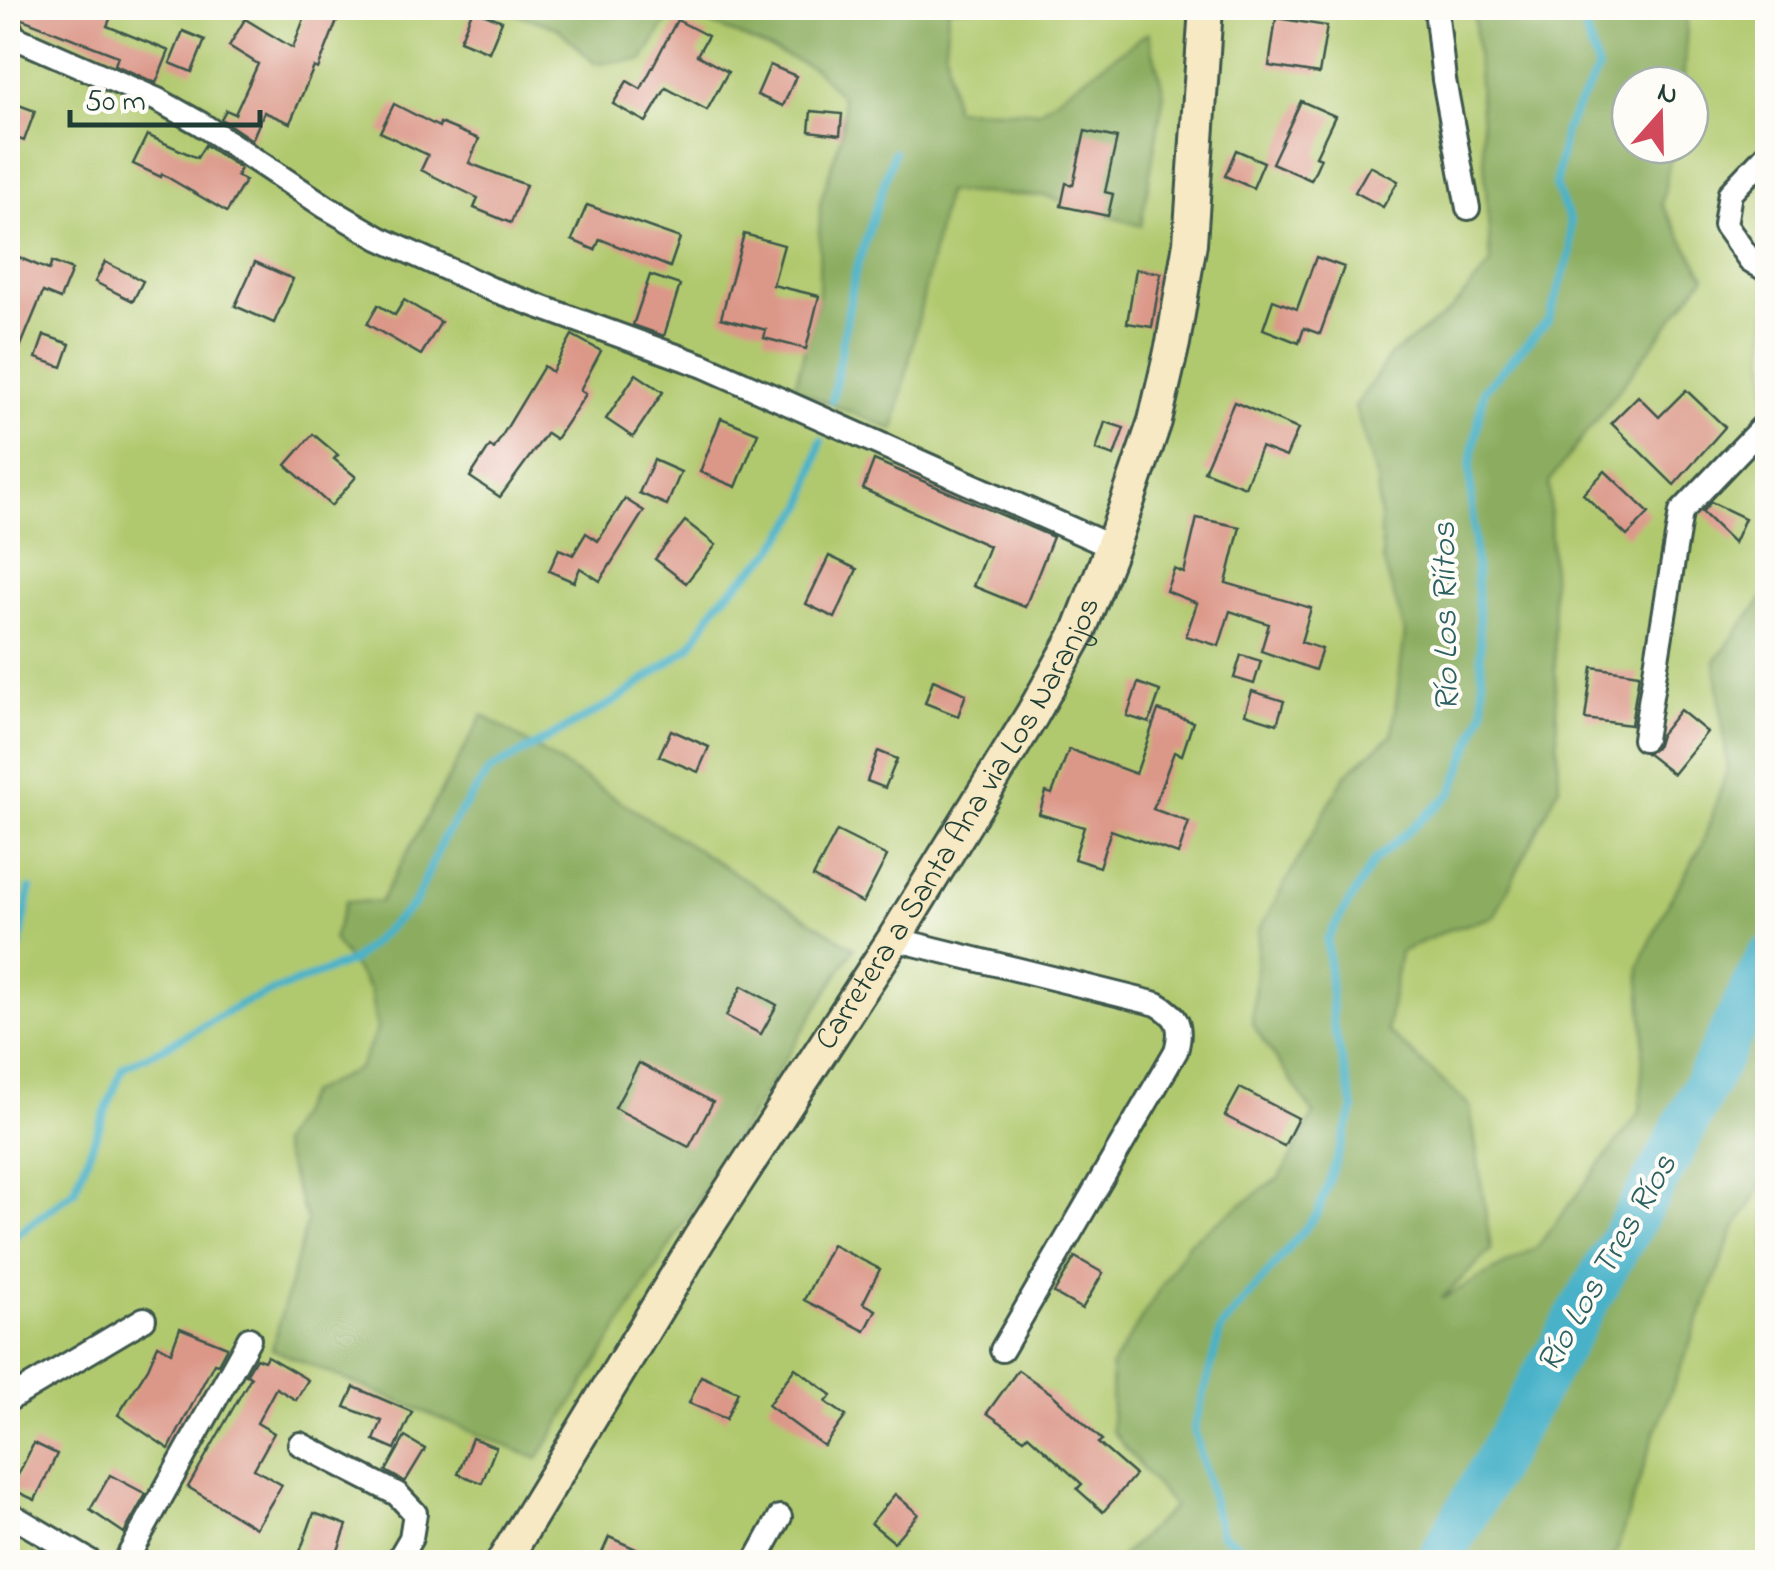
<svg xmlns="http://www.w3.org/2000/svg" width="1775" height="1570" font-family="'Indie Flower',sans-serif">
<rect width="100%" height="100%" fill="#fdfcf7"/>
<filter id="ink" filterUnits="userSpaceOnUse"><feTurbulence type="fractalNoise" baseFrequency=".01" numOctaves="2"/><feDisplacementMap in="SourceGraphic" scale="20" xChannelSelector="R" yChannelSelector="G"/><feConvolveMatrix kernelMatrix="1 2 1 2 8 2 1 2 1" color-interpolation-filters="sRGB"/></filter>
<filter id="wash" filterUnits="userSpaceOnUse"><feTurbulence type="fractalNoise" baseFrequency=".0048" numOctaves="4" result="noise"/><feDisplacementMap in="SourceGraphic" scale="40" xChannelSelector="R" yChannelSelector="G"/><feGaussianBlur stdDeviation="2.25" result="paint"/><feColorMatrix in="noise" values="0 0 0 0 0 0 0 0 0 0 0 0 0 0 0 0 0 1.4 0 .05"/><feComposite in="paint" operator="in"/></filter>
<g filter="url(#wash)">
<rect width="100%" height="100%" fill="#f0e6cb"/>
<path fill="#b1c96e" stroke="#688351" stroke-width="2.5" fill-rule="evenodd" d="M8,8h1759v1554h-1759zM1630,85h60v60h-60z"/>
<g fill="#8cad61" stroke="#56754a" stroke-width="2.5">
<path d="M500,8h449l-4,38 9,63 85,2 109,-79 16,61 -23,133 -95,-30 -100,-4 -52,238 -100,-41 25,-93 1,-92 21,-69 3,-24 -3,-15 -27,-28 -140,-60 -31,52 -49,3 -36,-35z"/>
<path d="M1474,8h214l-5,77h-53v60h42l-10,60 43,71 -156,206 10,305 -65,130 -46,13 -48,22 -13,79 83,75 21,144 -50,49 96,-52 103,-135 4,-80 -5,-65 26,-58 37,-64 26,-77 -13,-107 52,-68v586l-33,51 -80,205 -41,127h-498l59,-55 -62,-76 -1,-64 78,-125 91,-65 34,-63 -62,-90 7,-94 87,-156 46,-39 13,-103 -22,-72 -6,-80 -22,-73 35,-51 60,-45 41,-47z"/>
<path d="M483,715l371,233 -316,511 -266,-110 35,-128 -27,-77 29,-51 50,-25 18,-38 -7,-40 -37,-51 13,-38 34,1z"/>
</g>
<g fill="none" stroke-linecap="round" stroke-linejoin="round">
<g stroke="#4ab2c9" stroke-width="8">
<path d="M832,400l23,-127 39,-121"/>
<path d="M8,963l11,-15 11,-59"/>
<path d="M8,1246l4,-8 62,-47 49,-124 42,-20 78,-44 109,-42 63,-58 29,-67 45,-65 128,-71 73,-53 28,-45 54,-50 33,-48 16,-63"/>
<path d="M1265,1562l-44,-28 -27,-105 27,-100 97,-116 36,-104 -21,-85 -6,-85 47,-78 78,-68 32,-84 -14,-240 14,-79 65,-71 22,-68 -1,-31 -15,-34 10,-56 33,-60 -19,-62"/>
</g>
<path stroke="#4ab2c9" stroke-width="45" d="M1438,1562l231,-405 99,-198"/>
</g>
<g id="blocks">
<g fill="#db9788">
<path d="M8,8h107l-8,18 62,25 -13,32 -41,-18 3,-9 -96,-37z"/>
<path d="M308,8l30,10 -20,51 -4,-2 -24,56 -26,-11 -12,28 -31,-21 5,-9 9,4 23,-50 -29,-18 16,-27 48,29z"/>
<path d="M473,9l29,12 -13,31 -29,-12z"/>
<path d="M1276,18l51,8 -8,48 -50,-8z"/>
<path d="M677,20l31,16 -11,19 31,17 -21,38 -41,-22 -20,34 -33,-18 14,-23 14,8z"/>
<path d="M183,31l22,9 -13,32 -22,-9z"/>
<path d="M770,65l26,11 -13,30 -26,-11z"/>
<path d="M8,101l27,10 -11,30 -16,-6z"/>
<path d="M1301,101l34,15 -19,40 5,2 -10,22 -39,-17z"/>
<path d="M394,104l45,23 1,-4 39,16 -10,24 57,22 -15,38 -37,-15 4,-10 -57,-28 7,-15 -48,-23z"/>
<path d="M811,111l31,3 -2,21 -31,-4z"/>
<path d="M1085,131l32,7 -12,54 8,2 -5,22 -47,-10 5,-23 7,2z"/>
<path d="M147,135l50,23 8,-13 35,23 -3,8 8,5 -18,31 -65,-38 -1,3 -28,-13z"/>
<path d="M1236,150l28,12 -11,26 -28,-12z"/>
<path d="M1370,166l28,15 -15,26 -28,-15z"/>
<path d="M587,205l93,33 -10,29 -70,-28 -5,11 -23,-10z"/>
<path d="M744,234l40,11 -11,40 46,11 -13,53 -42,-11 2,-8 -45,-12z"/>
<path d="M8,253l41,17 3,-8 20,8 -12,29 -17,-7 -35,85z"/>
<path d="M1316,257l28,10 -24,67 -16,-6 -5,15 -36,-14 10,-29 24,9z"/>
<path d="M105,262l38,19 -10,20 -38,-19z"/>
<path d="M255,262l38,17 -19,44 -39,-17z"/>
<path d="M1136,269l25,4 -9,54 -25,-4z"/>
<path d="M650,275l30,10 -16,51 -31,-11z"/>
<path d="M404,300l37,22 -20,33 -54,-31 11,-19 17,10z"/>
<path d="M44,335l26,9 -8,23 -26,-9z"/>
<path d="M572,335l29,16 -21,39 6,4 -30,45 -9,-6 -47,64 -30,-20 20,-31 4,3 50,-83 8,6z"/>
<path d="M636,374l27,18 -30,45 -27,-18z"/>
<path d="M1686,390l39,37 -51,58 -63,-62 27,-27 21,21z"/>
<path d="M1234,402l64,27 -12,28 -25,-10 -16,40 -41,-16z"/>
<path d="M721,418l37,15 -22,54 -36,-15z"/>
<path d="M1105,422l19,6 -10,28 -18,-6z"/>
<path d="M313,434l25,21 -4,4 22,18 -25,29 -45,-41z"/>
<path d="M654,460l27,12 -14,33 -28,-12z"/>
<path d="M874,460l179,77 -28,70 -52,-21 16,-40 -126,-57z"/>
<path d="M1605,471l44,42 -22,23 -44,-42z"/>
<path d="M625,499l19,12 -44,70 -20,-13 -6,14 -25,-11 10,-22 14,6 13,-22 12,8z"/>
<path d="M1711,502l34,16 -11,25 -32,-31z"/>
<path d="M1197,518l43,9 -14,56 85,25 -10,34 21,7 -7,21 -54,-19 8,-27 -39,-13 -11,35 -33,-10 11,-33 -31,-12 8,-22 10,4z"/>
<path d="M685,521l31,24 -30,38 -31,-24z"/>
<path d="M829,556l28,13 -22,49 -29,-14z"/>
<path d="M1241,655l20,6 -7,23 -20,-6z"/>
<path d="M1592,667l47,7 -8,51 -46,-6z"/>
<path d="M933,680l33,14 -8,22 -33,-13z"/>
<path d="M1138,683l22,8 -11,32 -22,-7z"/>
<path d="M1252,691l32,10 -7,23 -32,-10z"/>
<path d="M1158,710l35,12 -11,33 -8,-3 -21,57 36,13 -11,32 -67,-24 -12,37 -25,-8 10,-32 -45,-13 7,-22 6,2 17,-45 67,25z"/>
<path d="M1680,710l27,22 -34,42 -27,-21 10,-5 4,-13z"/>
<path d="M671,730l38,17 -11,25 -39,-16z"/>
<path d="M878,751l19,8 -12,29 -18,-7z"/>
<path d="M837,831l50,25 -24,47 -50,-26z"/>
<path d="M742,986l35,19 -16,29 -35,-18z"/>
<path d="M639,1063l74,39 -24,45 -74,-39z"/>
<path d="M1240,1088l58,30 -14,28 -59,-30z"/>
<path d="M832,1245l48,24 -17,34 13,7 -11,21 -61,-31z"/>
<path d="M1075,1257l28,16 -21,36 -28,-16z"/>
<path d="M180,1328l47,19 -9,17 -4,-1 -45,86 -51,-34 30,-47 10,-23 13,7z"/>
<path d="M267,1356l41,24 -12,20 -20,-12 -19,35 17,10 -20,36 28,16 -26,43 -68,-41 63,-110 -5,-2 10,-17 8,3z"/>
<path d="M795,1368l37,27 -6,7 20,14 -22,30 -56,-41z"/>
<path d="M1018,1370l34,24 50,46 -4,3 37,32 -32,37 -26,-23 5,-5 -54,-49 -4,4 -37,-26z"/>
<path d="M701,1376l37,16 -12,27 -37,-16z"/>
<path d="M354,1387l58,25 -17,37 -21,-9 8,-19 -37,-14z"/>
<path d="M405,1437l20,12 -20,33 -19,-11z"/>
<path d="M472,1438l24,9 -14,36 -24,-9z"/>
<path d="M34,1443l23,11 -22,46 -24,-11z"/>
<path d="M110,1475l36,19 -22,39 -34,-23z"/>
<path d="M895,1494l23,20 -24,28 -23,-19z"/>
<path d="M314,1513l33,12 -13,37h-22l-14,-5z"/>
<path d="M609,1537l56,25h-67z"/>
</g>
</g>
</g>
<g filter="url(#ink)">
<use href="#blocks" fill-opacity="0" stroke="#3e564b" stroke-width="2.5"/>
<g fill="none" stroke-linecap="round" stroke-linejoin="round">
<defs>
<g id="minor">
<path d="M1436,8l8,72 24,128"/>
<path d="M8,24l6,13 144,63 43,24 125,83 53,31 112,51 213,77 408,181"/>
<path d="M1768,153l-38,40 -5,32 25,35 18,11"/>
<path d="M1644,739l37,-227 87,-91"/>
<path d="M894,939l263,65c21,12 26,22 19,47l-174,299"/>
<path d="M8,1400l136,-81"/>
<path d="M300,1444l97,50 18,19 -4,25 -14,24"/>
<path d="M8,1513l83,49"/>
<path d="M125,1562l124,-223"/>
<path d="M755,1562l25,-45"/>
</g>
<g id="secondary">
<path id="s1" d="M503,1562l196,-323 195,-300 138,-224 47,-84 33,-84 43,-126 18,-78 17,-100 16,-235"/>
</g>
</defs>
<use href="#minor" stroke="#3e564b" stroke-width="28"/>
<use href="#secondary" stroke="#3e564b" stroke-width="38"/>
<use href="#minor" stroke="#fff" stroke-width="22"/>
<use href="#secondary" stroke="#f6e9c3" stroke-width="32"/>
</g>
</g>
<g text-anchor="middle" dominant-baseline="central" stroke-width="8" stroke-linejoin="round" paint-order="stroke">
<g font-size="32" fill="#1f3d34" stroke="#fdfcf7">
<text stroke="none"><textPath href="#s1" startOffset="868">Carretera a Santa Ana via Los Naranjos</textPath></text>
</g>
<g font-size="35" font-style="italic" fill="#2c6061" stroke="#fdfcf7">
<text transform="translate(1447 617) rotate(-91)">Río Los Riítos</text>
<text transform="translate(1608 1264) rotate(-60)">Río Los Tres Ríos</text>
</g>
</g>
<rect width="1775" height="1570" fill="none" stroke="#fdfcf7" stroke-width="40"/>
<g transform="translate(1660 115) rotate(20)"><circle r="48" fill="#fdfcf7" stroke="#a4b0a9" stroke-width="2.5"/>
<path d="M0-8L18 38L0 25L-18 38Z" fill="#d1495b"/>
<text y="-15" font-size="28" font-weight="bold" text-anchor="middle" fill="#1f3d34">N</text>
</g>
<path d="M70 110v15h190v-15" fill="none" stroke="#1f3d34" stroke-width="5"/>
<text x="85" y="110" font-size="30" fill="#1f3d34" stroke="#fdfcf7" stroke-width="8" paint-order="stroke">50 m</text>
</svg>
